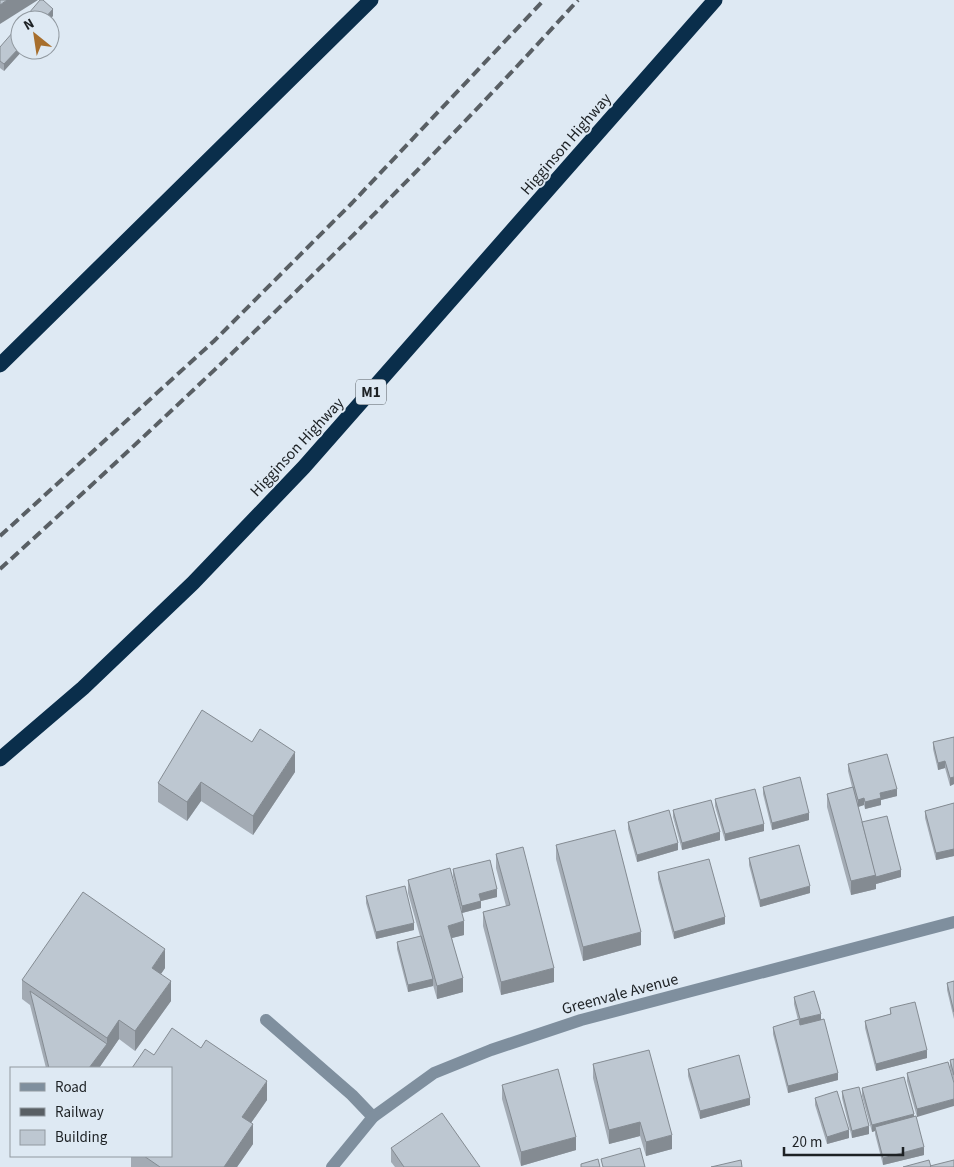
<svg xmlns="http://www.w3.org/2000/svg" width="954" height="1167" font-family="'Source Sans 3',sans-serif">
<rect width="100%" height="100%" fill="#dee9f3"/>
<g fill="none" stroke-linecap="round" stroke-linejoin="round">
<path stroke="#7f8f9e" stroke-width="12" d="M266,1020l86,75 21,22"/>
<path stroke="#7f8f9e" stroke-width="12" d="M332,1167l41,-50 61,-44 57,-23 90,-30 373,-98"/>
<g stroke="#0a2e4b" stroke-width="15">
<path d="M0,365l371,-365"/>
<path d="M0,759l83,-71 110,-105 111,-116 411,-467"/>
</g>
<g stroke="#595f64" stroke-width="4" stroke-dasharray="10 5" stroke-linecap="butt">
<path d="M0,536l214,-195 138,-138 192,-203"/>
<path d="M0,569c200,-182 396,-368 578,-569"/>
</g>
</g>
<g fill="#a3abb4">
<path d="M0,47l23,3 -19,21 -4,-3z"/>
<path d="M954,737v47l-4,2 -5,-18 -7,2 -5,-21v-7z"/>
<path d="M848,764l49,32 -16,4v5l-16,4 -1,-4 -6,2 4,15 39,55 -25,7v5l-25,6 -24,-88v-13l25,-7 -4,-16z"/>
<path d="M295,772l-42,63 -52,-34 -14,20 -29,-19v-19z"/>
<path d="M763,787l46,33 -37,10 -9,-36z"/>
<path d="M715,799l49,32 -39,10 -10,-35z"/>
<path d="M954,803v53l-18,4 -11,-42v-7z"/>
<path d="M673,810l47,30 -38,10 -9,-33z"/>
<path d="M628,822l50,28 -41,12 -9,-33z"/>
<path d="M556,845l85,100 -58,16 -27,-102z"/>
<path d="M496,854l58,128 -53,13 -18,-69v-14l23,-6 -10,-38z"/>
<path d="M749,858l61,35 -50,14 -11,-42z"/>
<path d="M453,869l44,28 -16,4v7l-19,5 -9,-37z"/>
<path d="M658,872l67,52 -51,15 -16,-60z"/>
<path d="M408,880l56,55 -12,3 11,54 -26,7 -4,-14v1l-25,6 -11,-43v-7l23,-6 -12,-43z"/>
<path d="M366,896l48,34 -38,9 -10,-36z"/>
<path d="M165,968l-4,6 10,27 -36,50 -16,-12 -20,29h-53l-16,-63 -8,-6v-19z"/>
<path d="M954,981v38l-7,-29v-7z"/>
<path d="M794,997l27,23 17,60 -50,13 -15,-59v-7l25,-7 -4,-16z"/>
<path d="M890,1008l37,50 -51,13 -11,-43v-7l25,-7z"/>
<path d="M154,1055l113,45 -16,23 2,21 -16,23h-106v-11h40z"/>
<path d="M954,1059v23l-4,-15v-7z"/>
<path d="M593,1064l79,85 -26,7 -6,-20 -31,8 -16,-66z"/>
<path d="M688,1069l62,36 -50,14 -12,-43z"/>
<path d="M907,1073l47,10 -37,34 -10,-36z"/>
<path d="M502,1085l74,65 -55,16 -19,-67z"/>
<path d="M862,1088l52,29 10,38 -41,10 -8,-31v-3l-3,1 -10,-36z"/>
<path d="M842,1091l27,43 -17,4 -10,-40z"/>
<path d="M815,1098l34,40 -22,6 -12,-39z"/>
<path d="M391,1148l89,19h-85l-4,-5z"/>
</g>
<g fill="#848b92">
<path d="M7,0h31l-38,24v-19z"/>
<path d="M53,9v7l-3,4h-7z"/>
<path d="M20,47v3h3l-19,21v-7z"/>
<path d="M295,752v20l-42,63v-19z"/>
<path d="M945,761v7l-7,2v-7z"/>
<path d="M954,777v7l-4,2v-8z"/>
<path d="M201,782v19l-14,20v-19z"/>
<path d="M897,789v7l-16,4v5l-16,4v-7l15,-9z"/>
<path d="M864,798v7l-6,2v-7z"/>
<path d="M809,813v7l-37,10v-7z"/>
<path d="M764,824v7l-39,10v-7z"/>
<path d="M720,832v8l-38,10v-7z"/>
<path d="M678,843v7l-41,12v-7z"/>
<path d="M954,849v7l-18,4v-7z"/>
<path d="M901,870v7l-25,7v5l-25,6v-14l25,-6z"/>
<path d="M810,886v7l-50,14v-7z"/>
<path d="M497,889v8l-16,4v7l-19,5v-7l17,-12z"/>
<path d="M725,917v7l-51,15v-7z"/>
<path d="M464,921v14l-16,4v-13z"/>
<path d="M414,923v7l-38,9v-7z"/>
<path d="M641,932v13l-58,16v-14z"/>
<path d="M165,949v19l-13,19v-19z"/>
<path d="M554,968v14l-53,13v-13z"/>
<path d="M463,978v14l-26,7v-13z"/>
<path d="M433,979v7l-25,6v-7z"/>
<path d="M171,981v20l-36,50v-20z"/>
<path d="M821,1014v7l-21,5v-7z"/>
<path d="M119,1020v19l-20,29h-10l18,-24v-6z"/>
<path d="M927,1050v8l-51,13v-7z"/>
<path d="M838,1073v7l-50,13v-7z"/>
<path d="M267,1081v19l-25,36v-19z"/>
<path d="M750,1098v7l-50,14v-8z"/>
<path d="M954,1099v7l-37,11v-8z"/>
<path d="M914,1114v7l-39,6v4l-3,1v-7z"/>
<path d="M640,1122v14l-31,8v-14z"/>
<path d="M253,1124v20l-16,23h-13z"/>
<path d="M869,1126v8l-17,4v-7z"/>
<path d="M849,1130v8l-22,6v-7z"/>
<path d="M672,1135v14l-26,7v-14z"/>
<path d="M576,1137v13l-55,16v-14z"/>
<path d="M924,1147v8l-41,10v-7z"/>
</g>
<g fill="#bdc7d1" stroke="#848b92">
<path d="M0,0h7l-7,5z"/>
<path d="M40,0h3l10,9 -10,11h-20z"/>
<path d="M20,24v23l-16,17 -4,-3v-14z"/>
<path d="M202,710l50,32 8,-13 35,23 -42,64 -52,-34 -14,20 -29,-19z"/>
<path d="M954,737v40l-4,1 -5,-17 -7,2 -5,-21z"/>
<path d="M887,754l10,35 -17,4 1,5 -16,4 -1,-4 -6,2 -10,-36z"/>
<path d="M800,777l9,36 -37,10 -9,-36z"/>
<path d="M853,787l23,88 -25,6 -24,-87z"/>
<path d="M755,789l9,35 -39,10 -10,-35z"/>
<path d="M711,800l9,32 -38,11 -9,-33z"/>
<path d="M954,803v46l-18,4 -11,-42z"/>
<path d="M669,810l9,33 -41,12 -9,-33z"/>
<path d="M887,816l14,54 -25,7 -14,-55z"/>
<path d="M615,830l26,102 -58,15 -27,-102z"/>
<path d="M799,845l11,41 -50,14 -11,-42z"/>
<path d="M523,847l31,121 -53,14 -18,-70 27,-7 -14,-51z"/>
<path d="M709,859l16,58 -51,15 -16,-60z"/>
<path d="M490,860l7,29 -18,5 2,7 -19,5 -9,-37z"/>
<path d="M450,868l14,53 -16,5 15,52 -26,8 -29,-106z"/>
<path d="M405,886l9,37 -38,9 -10,-36z"/>
<path d="M83,892l82,57 -13,19 19,13 -36,50 -16,-11 -12,18 -85,-58z"/>
<path d="M421,936l12,43 -25,6 -11,-43z"/>
<path d="M954,981v31l-7,-29z"/>
<path d="M30,991l77,53 -18,24h-40z"/>
<path d="M814,991l7,23 -21,5 -6,-22z"/>
<path d="M915,1002l12,48 -51,14 -11,-43 26,-7 -1,-6z"/>
<path d="M799,1019l1,6 24,-6 14,54 -50,13 -15,-59z"/>
<path d="M172,1028l29,20 5,-8 61,41 -25,36 11,7 -29,43h-64l-16,-11h27v-88h-39l13,-19 9,6z"/>
<path d="M649,1050l23,85 -26,7 -6,-20 -31,8 -16,-66z"/>
<path d="M739,1055l11,43 -50,13 -12,-42z"/>
<path d="M954,1059v16l-4,-15z"/>
<path d="M948,1062l6,21v16l-37,10 -10,-36z"/>
<path d="M558,1069l18,68 -55,15 -19,-67z"/>
<path d="M904,1077l10,37 -42,11 -10,-37z"/>
<path d="M859,1087l10,39 -17,5 -10,-40z"/>
<path d="M837,1091l12,39 -22,7 -12,-39z"/>
<path d="M442,1113l38,54h-76l-13,-19z"/>
<path d="M916,1116l8,31 -41,11 -8,-31z"/>
<path d="M640,1148l5,19h-42l-2,-8z"/>
<path d="M598,1159l2,8h-19v-3z"/>
<path d="M741,1160l1,7h-31z"/>
<path d="M929,1160l2,7h-28z"/>
<path d="M954,1160v7h-23l-1,-1z"/>
</g>
<g text-anchor="middle" dominant-baseline="central" stroke-width="4" stroke-linejoin="round" paint-order="stroke">
<rect fill="#dee9f3" stroke="#575d62" stroke-width="1" x="356" y="379.5" width="30" height="25" rx="4"/>
<g font-size="15" font-weight="bold" fill="#1d2124">
<text x="371" y="392">M1</text>
</g>
<g font-size="16" fill="#1d2124" stroke="#dee9f3">
<text transform="translate(566 144) rotate(-49)">Higginson Highway</text>
<text transform="translate(297 447) rotate(-47)">Higginson Highway</text>
<text transform="translate(620 994) rotate(-15)">Greenvale Avenue</text>
</g>
</g>
<rect x="10" y="1067" width="162" height="90" fill="#dee9f3" stroke="#9199a0"/>
<rect x="20" y="1083" width="25" height="8" fill="#7f8f9e" stroke="#9199a0"/>
<text x="55" y="1092" font-size="15" fill="#1d2124">Road</text>
<rect x="20" y="1108" width="25" height="8" fill="#595f64" stroke="#9199a0"/>
<text x="55" y="1117" font-size="15" fill="#1d2124">Railway</text>
<rect x="20" y="1130" width="25" height="15" fill="#bdc7d1" stroke="#9199a0"/>
<text x="55" y="1142" font-size="15" fill="#1d2124">Building</text>
<g transform="translate(35 35) rotate(330)"><circle r="24" fill="#dee9f3" stroke="#9199a0"/>
<path d="M0-4L9 19L0 12L-9 19Z" fill="#a76e2c"/>
<text y="-8" font-size="14" font-weight="bold" text-anchor="middle" fill="#1d2124">N</text>
</g>
<path d="M784 1147v8h119v-8" fill="none" stroke="#1d2124" stroke-width="2.5"/>
<text x="792" y="1147" font-size="15" fill="#1d2124" stroke="#dee9f3" stroke-width="4" paint-order="stroke">20 m</text>
</svg>
